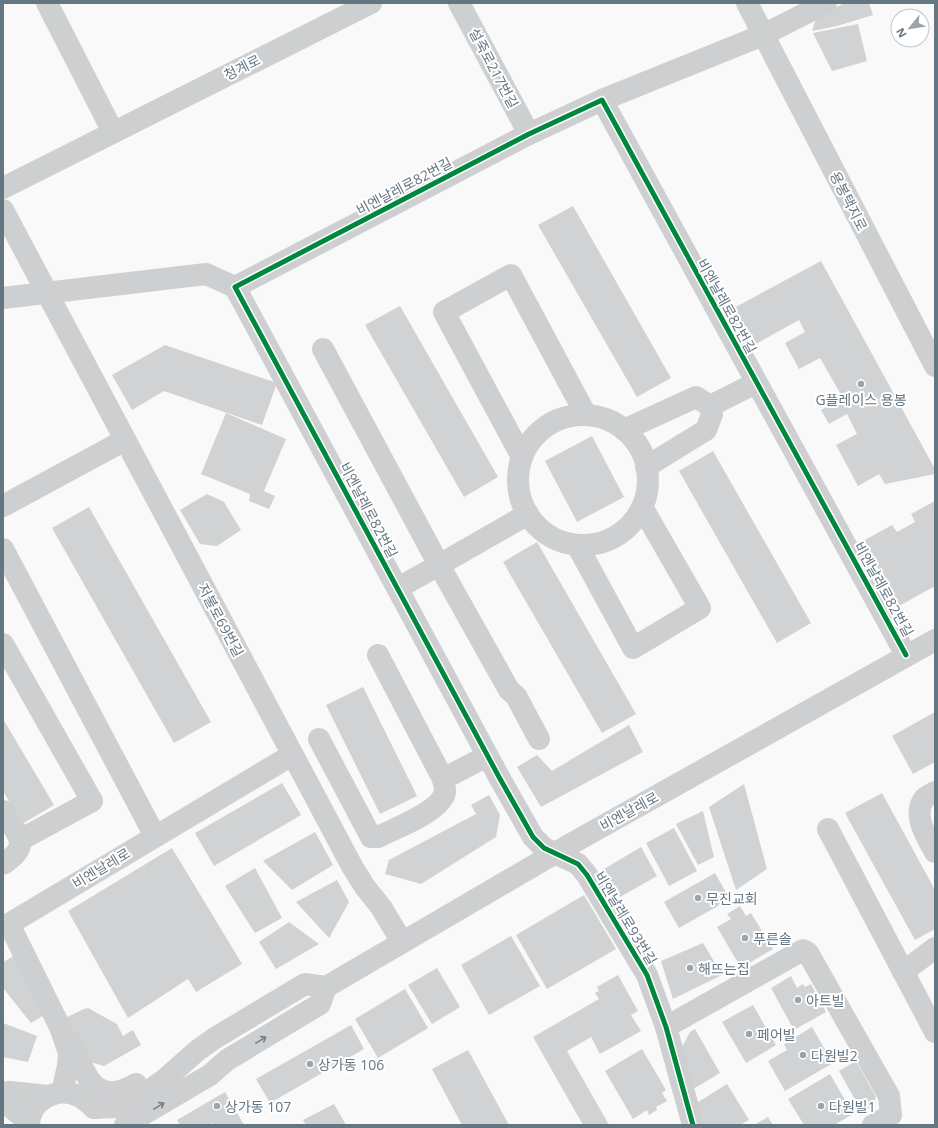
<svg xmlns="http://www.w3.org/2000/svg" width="938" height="1128" font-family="'Open Sans','Noto Sans KR',sans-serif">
<rect width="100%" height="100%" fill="#f9f9f9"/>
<g fill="#d0d2d3">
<path d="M845,3h24l4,12 -36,11 -25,5 5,-15z"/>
<path d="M858,24l9,37 -35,10 -19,-38z"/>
<path d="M573,206l98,172 -34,19 -99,-172z"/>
<path d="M821,261l114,208v5l-50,10 -6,-10 -21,12 -22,-41 21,-11 -10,-20 -18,10 -8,-14 22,-12 -23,-40 -21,11 -14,-26 20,-11 -6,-12 -45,25 -20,-37z"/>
<path d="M400,306l98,171 -34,20 -99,-172z"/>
<path d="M165,345l112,38 -15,42 -98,-34 -32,19 -20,-35z"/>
<path d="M226,413l60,26 -22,52 11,5 -6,13 -20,-8 1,-7 -49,-20z"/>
<path d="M592,436l32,61 -47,25 -32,-61z"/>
<path d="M713,451l98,172 -34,20 -98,-172z"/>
<path d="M207,494l17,8 17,28 -24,16 -17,-2 -20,-34z"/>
<path d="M935,501v85l-36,20 -36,-65 29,-16 5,7 18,-10 -4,-8z"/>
<path d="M89,507l122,215 -37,21 -122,-215z"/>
<path d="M537,542l99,172 -34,19 -99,-171z"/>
<path d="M363,687l54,109 -37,18 -54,-109z"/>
<path d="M935,712v50l-22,12 -21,-38z"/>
<path d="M3,719l51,86 -32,19 -19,-33z"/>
<path d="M629,725l14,27 -102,55 -24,-40 20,-12 15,16z"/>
<path d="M282,783l19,32 -87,51 -19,-33z"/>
<path d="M744,784l23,85 -31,21 -27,-83z"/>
<path d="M882,793l53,97v39l-20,11 -70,-127z"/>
<path d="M489,795l11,20 -4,22 -75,47 -36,-10 4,-14 87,-46 -5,-9z"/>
<path d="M703,811l11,46 -16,8 -22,-41z"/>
<path d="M674,828l23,43 -28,15 -23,-43z"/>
<path d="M315,832l18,33 -41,25 -29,-29z"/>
<path d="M641,847l16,29 -37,21 -21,-25z"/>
<path d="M172,848l70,116 -46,28 -8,-13 -60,39 -60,-107z"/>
<path d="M255,868l27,50 -27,15 -30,-47z"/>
<path d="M715,873l12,21 -9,12 -39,22 -15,-26z"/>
<path d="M337,880l12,22 -20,36 -33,-36z"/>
<path d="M584,895l32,54 -69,40 -31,-54z"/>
<path d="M740,906l6,10 5,-3 22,36 -32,19 -24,-41 14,-8 -4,-5z"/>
<path d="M289,922l30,22 -43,25 -17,-27z"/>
<path d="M511,936l29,50 -51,29 -28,-50z"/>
<path d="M703,943l19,32 -49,24 -12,-38z"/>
<path d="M14,956l30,59 -13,8 -28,-35v-26z"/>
<path d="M437,968l23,39 -28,17 -24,-39z"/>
<path d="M618,975l20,36 -7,4 10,16 -41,23 -9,-17 -24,14 42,74h-26l-50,-88 66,-38 -4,-6 4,-2 -2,-4z"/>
<path d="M791,976l6,12 6,-4 2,3 6,-3 15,28 -32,18 -23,-42z"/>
<path d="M405,989l23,39 -50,30 -23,-39z"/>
<path d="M753,1005l23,40 -30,18 -24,-41z"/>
<path d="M88,1008l29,16 6,12 10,-6 8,15 -37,21 -17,-5 -24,-42 21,-10z"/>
<path d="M3,1023l34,13 -9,26 -25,-5z"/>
<path d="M351,1025l13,24 -94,54 -14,-24z"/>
<path d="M812,1027l21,36 -48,28 -17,-30 19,-11 -3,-6z"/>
<path d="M695,1029l25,44 -30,18 -10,-40 10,-19z"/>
<path d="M642,1049l24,41 -4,3 5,8 -11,6 1,3 -8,5 -2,-5 -14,9 -28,-48z"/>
<path d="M468,1050l41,75h-47l-30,-56z"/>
<path d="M856,1061l20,36 -6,12 -13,-6 -18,-32z"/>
<path d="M830,1074l23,40 -19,11h-30l-16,-26z"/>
<path d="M727,1084l22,36 -9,5h-38l-7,-21z"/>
<path d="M225,1092l19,33h-31l-1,-2 -3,2h-29l-3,-5z"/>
<path d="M334,1104l12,21h-40l-3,-5z"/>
<path d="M768,1117l5,8h-19z"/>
</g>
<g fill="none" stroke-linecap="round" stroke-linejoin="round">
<g stroke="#cecfd0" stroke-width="22">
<path d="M47,3l66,129"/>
<path d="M459,3l70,131"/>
<path d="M747,3l188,363"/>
<path d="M602,100l161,-65 63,-32"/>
<path d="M3,188l368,-185"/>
<path d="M3,210l350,658 12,19 16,20 21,35"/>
<path d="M3,298l203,-24 29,13"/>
<path d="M323,349l116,216 89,-51"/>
<path d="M710,406l46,-23"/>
<circle cx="583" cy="480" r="65"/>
<path d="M624,430l72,-33 14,9 2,8 -6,16 -60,37"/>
<path d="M522,457l-78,-145 67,-37 75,140"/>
<path d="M3,506l122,-66"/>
<path d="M577,545l56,103 67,-40 -58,-101"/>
<path d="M3,549l152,287"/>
<path d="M398,588l41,-23 70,125 7,6 23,43"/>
<path d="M3,644l89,157 -72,39"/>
<path d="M378,655l65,124"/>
<path d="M319,739l52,98h7c17,-9 63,-25 67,-45 0,-4 -1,-9 -2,-13l44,-23"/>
<path d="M935,792c-3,2 -9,4 -11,7 -12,16 3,39 11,53"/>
<path d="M3,811c14,24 30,34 0,53"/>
<path d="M828,829l107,203"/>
<path d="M903,972l32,-24"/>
<path d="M666,1027l137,-77 5,3 81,143 2,19 -18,10"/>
<path d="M71,1042c15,32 23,67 65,42"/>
<path d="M62,1092l6,-26 1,-13 -9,-26 -51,-103 283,-169"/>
<path d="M3,1093l7,-1 38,4"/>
<path d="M3,1101l26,21"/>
<path d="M94,1108l23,-1 19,-7 28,-20 34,-30 17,-12 90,-54 21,3 243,-142 366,-205"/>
<path d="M29,1125c0,-22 24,-37 44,-31 8,2 15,8 21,14"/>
<path d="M125,1125l85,-50 17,-15 93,-56 6,-17"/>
<path d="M693,1125l-27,-98 -19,-52 -60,-100 -9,-11 -34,-16 -11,-11 -34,-60 -264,-490 294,-153 73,-34 304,555"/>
</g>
<defs>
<path id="cycleway" d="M693,1125l-27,-98 -19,-52 -60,-100 -9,-11 -34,-16 -11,-11 -34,-60 -264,-490 294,-153 73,-34 304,555"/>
</defs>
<use href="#cycleway" stroke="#fff" stroke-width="8"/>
<use href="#cycleway" stroke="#00873e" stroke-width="5"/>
</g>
<defs><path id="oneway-shaft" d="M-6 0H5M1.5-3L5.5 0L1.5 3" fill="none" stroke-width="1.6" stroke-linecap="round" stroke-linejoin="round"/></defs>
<g stroke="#707f8b">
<use href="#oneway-shaft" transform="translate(261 1040) rotate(-31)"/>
<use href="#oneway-shaft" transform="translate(159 1106) rotate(-31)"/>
</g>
<g fill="#99a4ac" stroke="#fff" stroke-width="1.5">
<circle cx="861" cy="384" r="4"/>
<circle cx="698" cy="898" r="4"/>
<circle cx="745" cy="938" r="4"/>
<circle cx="690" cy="968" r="4"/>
<circle cx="798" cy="1000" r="4"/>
<circle cx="749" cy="1034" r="4"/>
<circle cx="803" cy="1055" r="4"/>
<circle cx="310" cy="1064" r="4"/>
<circle cx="217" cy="1106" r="4"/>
<circle cx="821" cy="1106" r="4"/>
</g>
<g text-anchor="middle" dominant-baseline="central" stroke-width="4" stroke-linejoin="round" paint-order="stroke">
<g font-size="14" fill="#657683" stroke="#fff">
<text transform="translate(242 67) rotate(-27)">청계로</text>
<text transform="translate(494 68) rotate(62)">설죽로217번길</text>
<text transform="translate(404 186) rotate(-28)">비엔날레로82번길</text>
<text transform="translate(849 201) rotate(63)">용봉택지로</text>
<text transform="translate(727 306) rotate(61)">비엔날레로82번길</text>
<text transform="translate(369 510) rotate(62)">비엔날레로82번길</text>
<text transform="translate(884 589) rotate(61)">비엔날레로82번길</text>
<text transform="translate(221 620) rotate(62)">저불로69번길</text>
<text transform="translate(629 811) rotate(-29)">비엔날레로</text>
<text transform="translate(101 868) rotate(-31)">비엔날레로</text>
<text transform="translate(626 918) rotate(59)">비엔날레로93번길</text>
</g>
<g font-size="14" fill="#657683" stroke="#fff" text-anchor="start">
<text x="861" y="399" text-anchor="middle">G플레이스 용봉</text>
<text x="706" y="898">무진교회</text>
<text x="753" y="938">푸른솔</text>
<text x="698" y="968">해뜨는집</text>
<text x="806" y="1000">아트빌</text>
<text x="757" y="1034">페어빌</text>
<text x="811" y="1055">다원빌2</text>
<text x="318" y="1064">상가동 106</text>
<text x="225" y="1106">상가동 107</text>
<text x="829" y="1106">다원빌1</text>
</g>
</g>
<rect width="938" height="1128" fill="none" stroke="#657683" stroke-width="8"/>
<g transform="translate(910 28) rotate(240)"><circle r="19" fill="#ffffff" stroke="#c1c8cd"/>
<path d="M0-3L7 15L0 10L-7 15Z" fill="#99a4ac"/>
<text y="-6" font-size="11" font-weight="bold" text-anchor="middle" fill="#657683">N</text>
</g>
</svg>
